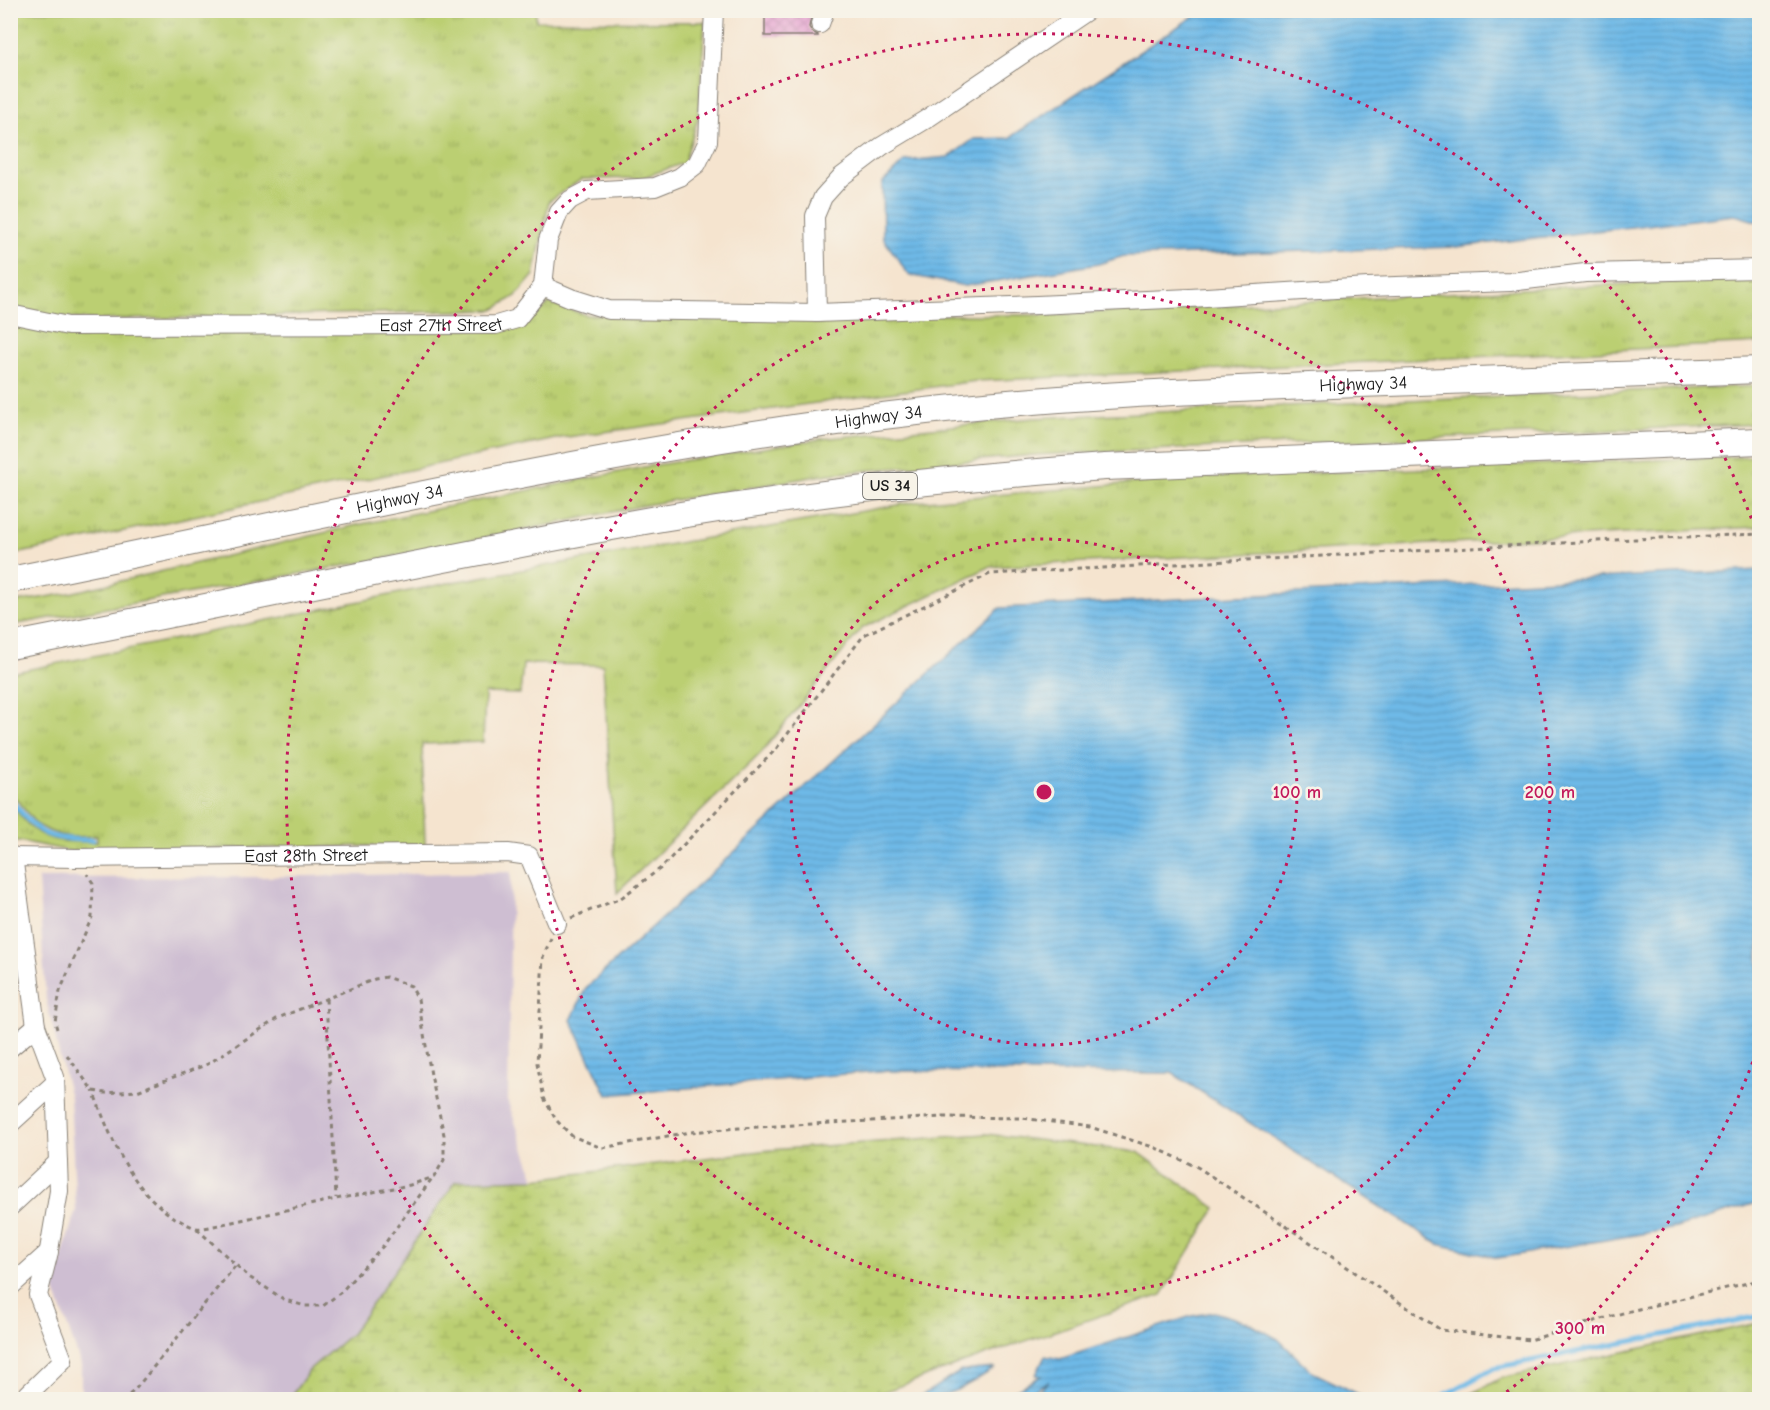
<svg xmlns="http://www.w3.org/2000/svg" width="1770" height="1410" font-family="'Comic Neue',sans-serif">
<defs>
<pattern id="grass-tufts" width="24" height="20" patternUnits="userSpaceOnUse" patternTransform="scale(1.5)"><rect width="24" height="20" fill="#bbcf72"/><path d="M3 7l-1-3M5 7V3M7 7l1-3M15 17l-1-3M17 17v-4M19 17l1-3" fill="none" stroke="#a0b162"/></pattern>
<pattern id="wetland-marsh" width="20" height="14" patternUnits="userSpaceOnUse" patternTransform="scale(1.5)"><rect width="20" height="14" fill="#bbcf72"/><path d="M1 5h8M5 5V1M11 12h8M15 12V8" fill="none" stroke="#a0b162"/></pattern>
<pattern id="water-rules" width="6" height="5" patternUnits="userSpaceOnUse" patternTransform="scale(1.5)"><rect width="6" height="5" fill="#6eb9e7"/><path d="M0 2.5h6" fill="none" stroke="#5f9ec6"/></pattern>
<pattern id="building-cross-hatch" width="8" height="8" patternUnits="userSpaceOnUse" patternTransform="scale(1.5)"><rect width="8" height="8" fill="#e5a0d0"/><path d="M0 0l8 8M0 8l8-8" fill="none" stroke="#c489b2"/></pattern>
</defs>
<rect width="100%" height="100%" fill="#f7f3e8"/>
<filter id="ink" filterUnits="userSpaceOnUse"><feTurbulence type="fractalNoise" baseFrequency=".0167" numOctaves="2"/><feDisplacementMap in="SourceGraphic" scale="12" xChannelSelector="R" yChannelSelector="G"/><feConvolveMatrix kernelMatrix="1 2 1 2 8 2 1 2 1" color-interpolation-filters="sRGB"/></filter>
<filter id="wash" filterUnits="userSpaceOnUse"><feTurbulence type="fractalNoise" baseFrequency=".008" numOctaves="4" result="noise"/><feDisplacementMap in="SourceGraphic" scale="24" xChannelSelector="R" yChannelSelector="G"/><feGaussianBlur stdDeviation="1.35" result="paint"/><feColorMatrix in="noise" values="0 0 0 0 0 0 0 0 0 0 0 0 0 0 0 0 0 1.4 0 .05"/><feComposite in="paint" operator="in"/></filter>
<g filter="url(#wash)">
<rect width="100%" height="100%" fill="#f5e4cf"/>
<path fill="#cebed2" d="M511,872l-3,230 27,77 -79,2 -104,152 -41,35 -19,27 -1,4h-210v-34l-28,-80 23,-75 -6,-112 -24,-98 -8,-122 224,-1z"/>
<g fill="url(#grass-tufts)" stroke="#6c7647" stroke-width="1.5">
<path d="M536,10v11l169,1 -7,96 -14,45 -43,15 -59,1 -33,22 -15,74 -18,21 -23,14 -399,10 -57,-5 -26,-7 -1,-297z"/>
<path d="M1760,278l-1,65 -783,38 -416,57 -549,117 -1,-233 22,7 57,5 434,-7 26,-24 37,12h465l491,-27z"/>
<path d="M1759,386v38l-726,31 -204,19 -178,30 -281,57 -359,64v-22l59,-10 287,-68 287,-58 176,-28 214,-21 418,-20z"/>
<path d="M1759,456v71l-770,40 -127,61 -101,125 -144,140 -14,-228 -80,-1 -3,30 -35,-1 -2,49 -61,2 3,101 -356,6 -49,-10h-9l-1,-38c8,8 14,19 23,26 18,15 42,13 64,13v-6l-26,1 -11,-2 -11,-4 -13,-7 -25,-31v-120l447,-92 457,-79 289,-25z"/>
</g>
<g fill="url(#wetland-marsh)" stroke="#6c7647" stroke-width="1.5">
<path d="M986,1134l152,18 78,56 -54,87 -169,57 -129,47h-573l1,-4 19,-27 41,-35 104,-152 79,-2 235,-29z"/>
<path d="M1759,1323v76h-297l39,-21z"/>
</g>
<g fill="url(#water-rules)" stroke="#456a82" stroke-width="1.5">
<path d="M1203,10l556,1v211l-24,-7 -279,32 -332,9 -26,8 -133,22 -56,-11 -26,-37 -1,-55 23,-22 44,-4 25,-18 35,-1z"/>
<path d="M1759,570v632l-83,26 -178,30 -60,-14 -266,-171 -293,-2 -272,24 -36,-75 15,-32 414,-380z"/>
<path d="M1214,1312l33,10 31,17 34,33 46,22 7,5h-334l18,-18 -30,18h-20l42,-23 -5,-1 9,-19 15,3 132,-43z"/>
<path d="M995,1368c-23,15 -50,32 -79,31l45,-28z"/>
</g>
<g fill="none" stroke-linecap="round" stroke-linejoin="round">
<g stroke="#6eb9e7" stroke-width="5">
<path d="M10,799c31,37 33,40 83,41"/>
<path d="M1436,1400l58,-32 266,-52"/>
</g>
</g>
<g id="blocks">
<path fill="url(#building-cross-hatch)" d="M765,10h48l-4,17 3,5 6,3v1h-53z"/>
</g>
</g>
<g filter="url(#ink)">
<use href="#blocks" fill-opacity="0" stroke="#888076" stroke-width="1.5"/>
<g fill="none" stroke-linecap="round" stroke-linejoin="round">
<defs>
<g id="minor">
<path d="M820,24l5,-14"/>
<path d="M543,286l28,12 38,12 208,3 220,-8 153,-7 178,-11 142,-5 75,-9 175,-4"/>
<path d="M817,313l-2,-97 8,-19 18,-20 41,-31 43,-26 163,-110"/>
<path id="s1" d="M10,314l58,12 428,-1 21,-6 26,-33 5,-46 11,-28 11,-12 17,-9 68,-4 25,-10 17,-13 11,-23 6,-131"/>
<path d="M13,856l23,170 19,51 4,114 -11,65 -10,39 25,65 -41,40"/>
<path id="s2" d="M10,857l66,1 432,-5 21,3 28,68"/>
<path d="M10,1048l26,-22"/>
<path d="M10,1124l45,-41"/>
<path d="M10,1207l48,-45"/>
<path d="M10,1287l39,-35"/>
</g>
<g id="highway">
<path id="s3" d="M10,580c293,-59 584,-129 881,-165 156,-19 313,-25 469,-31 133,-5 266,-10 400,-14"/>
<path d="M10,646c218,-42 434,-90 652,-128 146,-25 294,-41 443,-51l655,-26"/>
</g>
</defs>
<use href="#minor" stroke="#888076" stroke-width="20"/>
<use href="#highway" stroke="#888076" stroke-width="28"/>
<g stroke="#888076" stroke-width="3" stroke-dasharray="4.5 4.5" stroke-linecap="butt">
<path d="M571,918l50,-20 40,-30 115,-119 88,-114 126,-61 645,-35 125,-5"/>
<path d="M551,938l-8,19 -6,106 7,35 12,22 16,16 30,12 88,-16 49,-4 204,-11 79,1 68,9 66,21 43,20 242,162 89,10 96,-28 134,-32"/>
<path d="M326,999l10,199"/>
<path d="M57,1029l-2,-7 5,-31 32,-74 1,-34 -6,-9"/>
<path d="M67,1055l26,36 12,2 32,-2 71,-27 70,-46 97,-39 11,-2 25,9 7,13 13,76 13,60v25l-10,17 -24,8 -74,14 -122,27c-5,1 -13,3 -18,2 -7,-2 -15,-7 -21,-10 -46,-30 -63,-78 -82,-127"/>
<path d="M197,1229l52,48 36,23 20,6h18l18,-14 42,-46 50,-69"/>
<path d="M122,1400l12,-9 102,-126"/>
</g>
<use href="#minor" stroke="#fff" stroke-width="18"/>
<use href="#highway" stroke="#fff" stroke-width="26"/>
</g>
</g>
<g fill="none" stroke="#c2185b" stroke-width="3" stroke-dasharray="3 6">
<circle cx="1044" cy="792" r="253"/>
<circle cx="1044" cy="792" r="506"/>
<path d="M1759 1045A758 758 0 0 1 1500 1397M588 1397A758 758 0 1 1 1759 539"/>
</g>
<g text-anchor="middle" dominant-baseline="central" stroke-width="5" stroke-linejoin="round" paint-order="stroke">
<rect fill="#f7f3e8" stroke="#5e5c59" stroke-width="1.5" x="863" y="473" width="54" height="26" rx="4.5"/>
<g font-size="16" font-weight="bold" fill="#1c1c1c">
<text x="890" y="486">US 34</text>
</g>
<g font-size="18" fill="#1c1c1c" stroke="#f7f3e8">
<text stroke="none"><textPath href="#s1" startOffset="432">East 27th Street</textPath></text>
<text stroke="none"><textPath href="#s3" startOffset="1370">Highway 34</textPath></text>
<text stroke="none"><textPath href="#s3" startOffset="884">Highway 34</textPath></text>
<text stroke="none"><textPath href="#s3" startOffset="398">Highway 34</textPath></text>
<text stroke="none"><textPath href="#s2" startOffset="296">East 28th Street</textPath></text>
</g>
</g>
<circle cx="1044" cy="792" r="9" fill="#c2185b" stroke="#f7f3e8" stroke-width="3"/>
<g font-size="18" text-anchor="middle" font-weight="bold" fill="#c2185b" stroke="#f7f3e8" stroke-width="5" stroke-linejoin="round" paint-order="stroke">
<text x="1297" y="798">100 m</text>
<text x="1550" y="798">200 m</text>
<text x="1580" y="1334">300 m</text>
</g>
<rect width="1770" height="1410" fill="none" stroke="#f7f3e8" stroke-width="36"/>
</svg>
